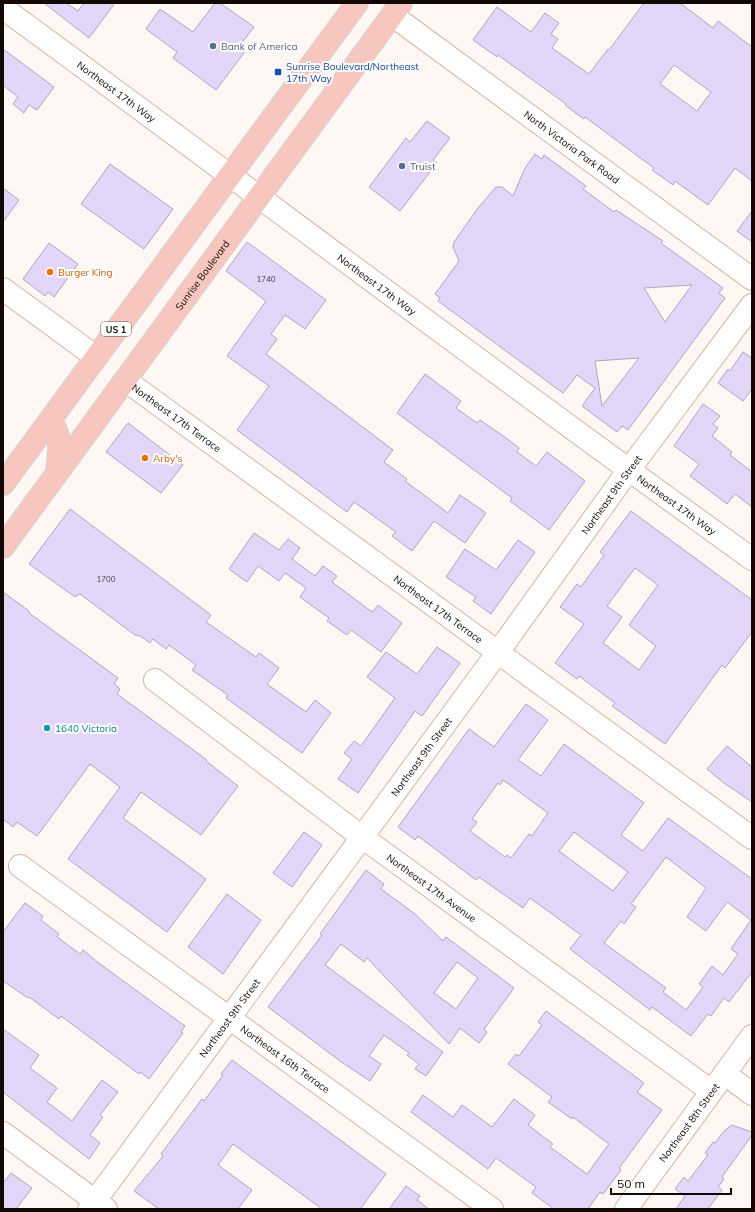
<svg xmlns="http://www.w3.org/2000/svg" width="755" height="1212" font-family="Mulish,sans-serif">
<rect width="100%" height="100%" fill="#fff7f4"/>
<g fill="#e4d6f8" stroke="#b1a4c4" fill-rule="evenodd">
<path d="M44,3h22l12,8 6,-8h31l-26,35z"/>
<path d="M215,3h5l34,24 -13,17 6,5 -31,41 -43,-32 4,-6 -31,-23 14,-20 33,23z"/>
<path d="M644,3h36l33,25 5,-7 34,26v134l-17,-13 -27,37 -33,-24 -2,4 -21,-15 2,-2 -69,-51 -1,2 -19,-14 1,-1 -68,-49 -1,2 -24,-17 24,-33 34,25 14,-19 14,10 -8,11 7,5 -6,9 37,26 19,-25 1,1zM674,65l37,27 -14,19 -37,-27z"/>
<path d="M3,49l51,38 -17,23 -8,-5 -5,8 -11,-9 5,-7 -15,-12z"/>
<path d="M427,121l23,17 -17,22 4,3 -37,48 -31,-24 37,-49 4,4z"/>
<path d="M535,154l7,5 2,-4 42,31 -3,3 31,23 2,-2 47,31 -2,2 62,45 -4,5 6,5 -97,132 -6,-4 -5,6 -35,-26 13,-18 -18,-13 -14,18 -125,-92 2,-3 -5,-4 24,-33 -6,-14 1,-5 24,-34 18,-21h6l11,9 12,-28zM692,285l-27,37 -21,-34zM639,358l-37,48 -7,-45z"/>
<path d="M110,164l63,45 -29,40 -63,-45z"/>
<path d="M3,188l16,12 -16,22z"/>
<path d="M752,211v31l-15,-11z"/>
<path d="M247,242l79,58 -21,29 -20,-14 -14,19 6,5 -11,15 127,96 -9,12 23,17 -2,2 43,32 12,-18 26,18 -21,30 -31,-22 -22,30 -20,-15 4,-4 -42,-30 -7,10 -110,-82 32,-44 -42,-30 39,-55 -40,-30z"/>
<path d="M49,243l29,21 -24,33 -6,-5 -3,4 -22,-17z"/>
<path d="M743,352l9,6v31l-9,12 -25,-18 10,-14 2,2z"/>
<path d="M425,374l36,27 -5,7 21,15 3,-3 26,18 13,10 -2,4 19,14 11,-14 38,29 -36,49 -39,-29 2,-3 -115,-85z"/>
<path d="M703,404l17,12 -7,8 5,4 -6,8 20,16 -2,3 22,17v35l-17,-13 -8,10 -37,-28 9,-12 -25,-18z"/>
<path d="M128,423l55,42 -22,28 -55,-41z"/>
<path d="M70,509l141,106 -5,7 50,35 3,-4 20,15 -12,16 39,28 9,-12 16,13 -29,40 -76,-55 2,-3 -36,-25 4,-5 -27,-20 -3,4 -13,-10 -3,4 -10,-7 -5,-1 -55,-41 -5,3 -46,-33z"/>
<path d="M631,511l121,89v32l-27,36 -3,-3 -57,79 -53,-38 3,-3 -36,-27 -2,3 -22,-16 29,-39 -24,-17 17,-23 4,3 23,-32 -4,-3zM635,568l23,17 -29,40 27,21 -17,24 -36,-27 19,-26 -15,-11z"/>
<path d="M254,533l25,17 9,-11 12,9 -8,11 23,17 8,-10 14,10 -5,6 40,30 6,-7 24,18 -21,29 -30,-22 -4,5 -20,-14 2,-3 -29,-21 6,-9 -21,-15 -6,8 -21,-15 -11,16 -18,-13z"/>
<path d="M518,540l17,12 -44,62 -18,-13 3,-4 -30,-20 19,-28 31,21z"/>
<path d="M3,592l26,19v2l89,65 -4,6 6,5 -3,5 90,66 -1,1 32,25 -37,49 -60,-43 -18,26 83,61 -39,53 -99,-73 52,-72 -30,-23 -53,72 -20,-14 -4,5 -10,-8z"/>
<path d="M437,647l23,16 -38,53 -7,-5 -57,82 -20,-14 14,-20 -8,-6 10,-12 7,5 34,-48 -28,-21 19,-25 31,22z"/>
<path d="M526,704l22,16 -30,40 23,16 23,-32 80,59 -23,32 22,16 25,-33 84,61v93l-23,30 -5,-4 -13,18 -3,-2 -17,22 -39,-29 -2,3 -80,-61 11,-14 -51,-37 -7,10 -44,-31 -3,3 -58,-44 -3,4 -17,-13 71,-98 25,18zM503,780l45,33 -16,23 -3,-2 -18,24 -4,-3 -2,2 -35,-26 7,-9 -5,-3 26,-36 2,2zM574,832l54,40 -15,19 -54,-40zM666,857l40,31 -19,29 19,14 21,-29 24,18 -20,29 7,5 -15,21 -11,-9 -13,18 4,3 -17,23 -23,-18 3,-4 -62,-45 17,-22 3,3 12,-17 -5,-3z"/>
<path d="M727,746l25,21v35l-28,-19 -17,-14z"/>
<path d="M304,832l18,13 -30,42 -19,-14z"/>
<path d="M366,870l18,14 -3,5 34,25 28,27 3,-4 68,51 -30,41 3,3 -8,11 -19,-15 -11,16 -82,-86 -3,4 -23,-18 -16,21 118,87 -17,24 -11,-7 4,-5 -12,-9 2,-2 -25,-18 -15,21 12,8 -11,17 -30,-20 -72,-54 54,-72 -2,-1zM457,962l21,16 -22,31 -22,-16z"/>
<path d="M227,894l34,26 -38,54 -35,-27z"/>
<path d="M25,903l18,13 -2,4 18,14 -2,3 23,17 3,-4 17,14 85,62 -4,6 2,1 -34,46 -9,-7 -1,2 -78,-58 -2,3 -30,-22 -1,1 -25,-17v-49z"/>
<path d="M546,1011l98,72 -7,9 25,18 -43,58 2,2 -18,24 -3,-2 -12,17h-34l-22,-16 4,-6 -40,-29 -8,11 -77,-57 12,-17 30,22 9,-12 30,22 22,-28 21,16 -7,10 25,19 -3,3 37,27 22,-30 -36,-27 -1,2 -24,-17 4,-5 -44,-33 8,-10 3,2 23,-31 -4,-3z"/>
<path d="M3,1029l36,26 -9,13 27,20 -10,14 25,19 30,-41 16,12 -18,23 3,2 -13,18 10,8 -11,16 -86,-67z"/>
<path d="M232,1060l154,114 -26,35h-38l-89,-65 -15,21 34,25 -14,19h-79l-25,-18 29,-35 -2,-2 41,-55 2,2 19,-26 -2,-1z"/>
<path d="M732,1125l20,7v3l-30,42 2,2 -6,8 4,3 -14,19h-32l9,-13 -10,-7 9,-12 4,4 20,-26 -3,-2 8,-11 2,1 9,-12z"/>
<path d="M11,1173l21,15 -16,21h-13v-26z"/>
<path d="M406,1186l14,10 -3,4 12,9h-40z"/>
</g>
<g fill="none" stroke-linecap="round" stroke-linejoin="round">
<defs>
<g id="minor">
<path id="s1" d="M3,8c250,183 497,370 749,551"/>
<path id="s2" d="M392,15l360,264"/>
<path d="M3,289l93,68"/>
<path id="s3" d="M125,380l627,458"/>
<path id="s4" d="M155,680l207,157 349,254"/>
<path id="s5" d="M20,866l472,343"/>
<path d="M725,1074l27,20"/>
<path d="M3,1133l103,76"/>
<path id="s6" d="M89,1209l409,-557 130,-181 124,-166"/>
<path id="s7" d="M626,1209l126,-173"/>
</g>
<g id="major">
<path d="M50,420c13,17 9,32 7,53"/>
<path d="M3,484l354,-481"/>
<path id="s8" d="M3,547l398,-544"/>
</g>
</defs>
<use href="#minor" stroke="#d8b5a3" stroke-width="24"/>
<use href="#major" stroke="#d5d3d2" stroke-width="24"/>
<use href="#minor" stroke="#fff" stroke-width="22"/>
<use href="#major" stroke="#f6c6bf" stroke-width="22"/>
</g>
<g fill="#5c6f8a" stroke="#fff" stroke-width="1.5">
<circle cx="213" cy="46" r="4"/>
<circle cx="402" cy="166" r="4"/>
</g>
<rect fill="#1a4fb4" stroke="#fff" stroke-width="1.5" x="274" y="68" width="8" height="8" rx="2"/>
<g fill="#e8710a" stroke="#fff" stroke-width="1.5">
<circle cx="50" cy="272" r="4"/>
<circle cx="145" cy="458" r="4"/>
</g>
<circle fill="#0f9aa8" stroke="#fff" stroke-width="1.5" cx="47" cy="728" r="4"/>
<g text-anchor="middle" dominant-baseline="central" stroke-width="4" stroke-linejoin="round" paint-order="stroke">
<g font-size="8" fill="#473c41">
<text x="266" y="279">1740</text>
<text x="106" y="579">1700</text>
</g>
<rect fill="#fff" stroke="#5a524f" stroke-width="1" x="101" y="322" width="30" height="14" rx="3"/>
<g font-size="9" font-weight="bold" fill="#130804">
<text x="116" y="329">US 1</text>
</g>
<g font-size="10" fill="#4e5e75" stroke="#fff" text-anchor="start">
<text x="221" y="46">Bank of America</text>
<text x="410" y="166">Truist</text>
</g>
<g font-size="10" fill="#164399" stroke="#fff" text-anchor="start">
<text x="286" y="66">Sunrise Boulevard/Northeast<tspan x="286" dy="12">17th Way</tspan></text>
</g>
<g font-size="10" fill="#130804" stroke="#fff">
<text stroke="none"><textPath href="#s1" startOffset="141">Northeast 17th Way</textPath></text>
<text stroke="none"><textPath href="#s2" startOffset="223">North Victoria Park Road</textPath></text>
<text stroke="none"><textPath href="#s8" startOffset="337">Sunrise Boulevard</textPath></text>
<text stroke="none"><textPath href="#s1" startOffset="465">Northeast 17th Way</textPath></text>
<text stroke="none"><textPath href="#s3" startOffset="64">Northeast 17th Terrace</textPath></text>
<text stroke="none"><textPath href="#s6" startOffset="885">Northeast 9th Street</textPath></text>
<text stroke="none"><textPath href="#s1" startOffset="837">Northeast 17th Way</textPath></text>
<text stroke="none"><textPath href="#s3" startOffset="388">Northeast 17th Terrace</textPath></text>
<text stroke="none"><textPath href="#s6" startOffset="561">Northeast 9th Street</textPath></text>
<text stroke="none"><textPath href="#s4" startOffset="346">Northeast 17th Avenue</textPath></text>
<text stroke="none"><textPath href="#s6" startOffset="237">Northeast 9th Street</textPath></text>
<text stroke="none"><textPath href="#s5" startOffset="328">Northeast 16th Terrace</textPath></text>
<text stroke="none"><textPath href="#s7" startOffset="107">Northeast 8th Street</textPath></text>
</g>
<g font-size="10" fill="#c56008" stroke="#fff" text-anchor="start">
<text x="58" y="272">Burger King</text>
<text x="153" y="458">Arby's</text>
</g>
<g font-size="10" fill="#0d838f" stroke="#fff" text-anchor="start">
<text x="55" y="728">1640 Victoria</text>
</g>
</g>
<rect width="755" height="1212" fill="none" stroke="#130804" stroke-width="8"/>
<path d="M611 1188v6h120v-6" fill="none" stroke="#130804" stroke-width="2"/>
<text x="617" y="1188" font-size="12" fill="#130804" stroke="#ffffff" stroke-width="3" paint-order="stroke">50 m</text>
</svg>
